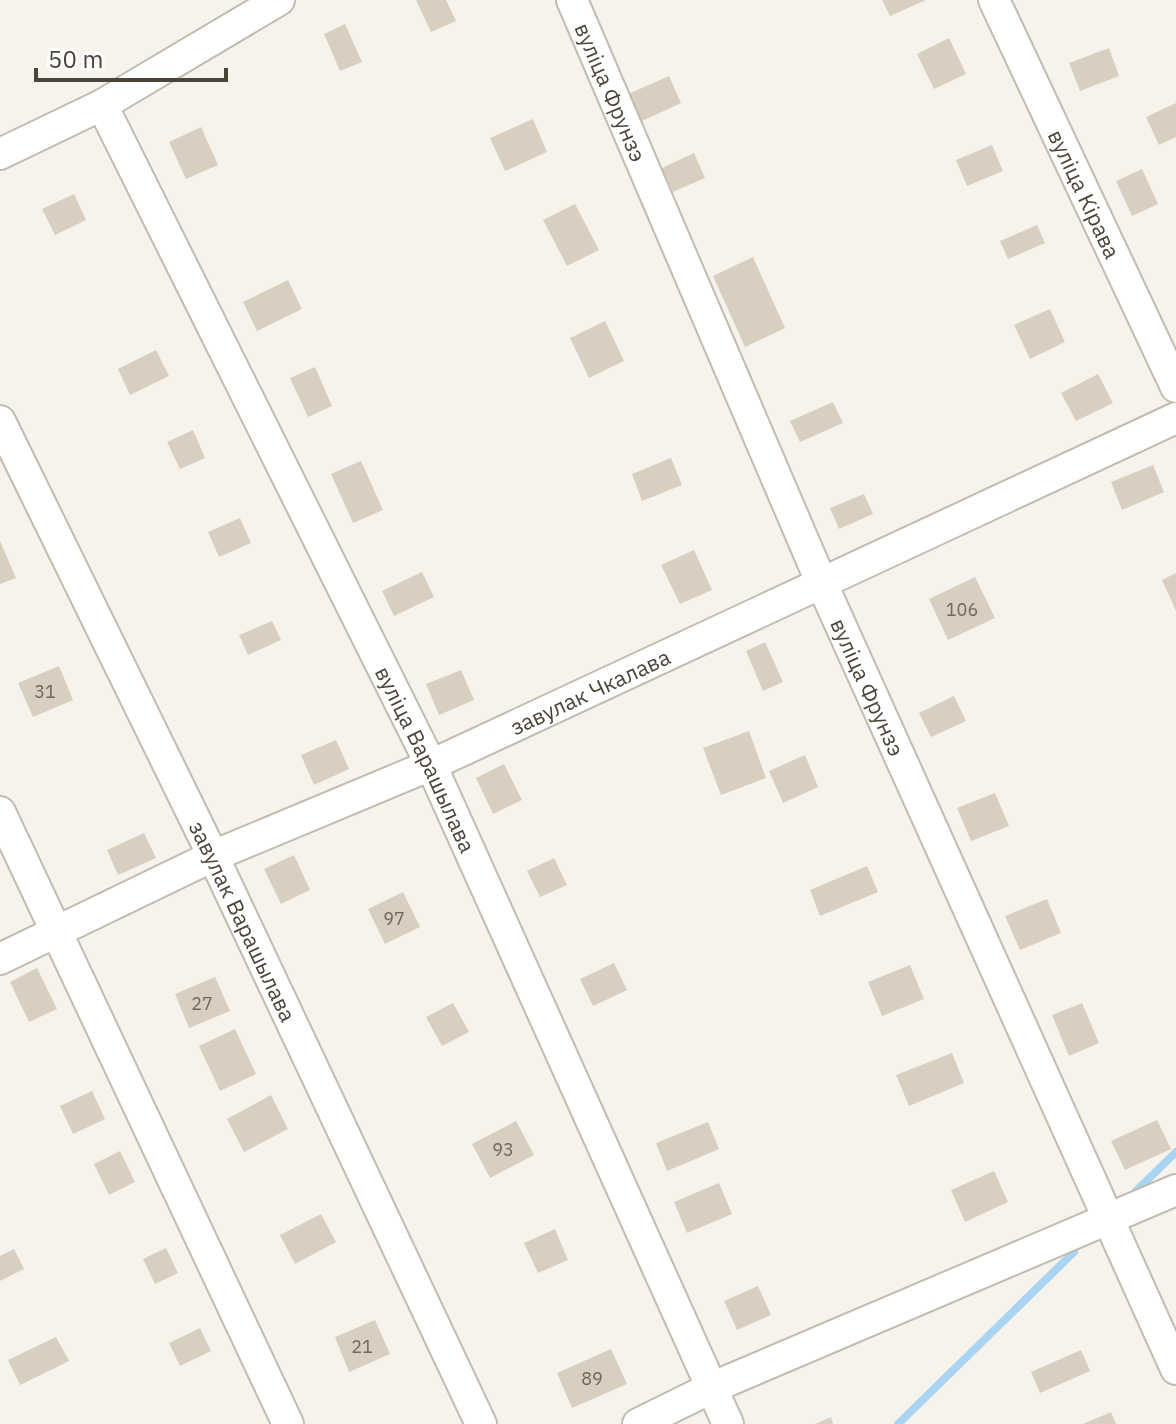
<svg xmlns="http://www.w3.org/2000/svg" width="1176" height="1424" font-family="'IBM Plex Sans',sans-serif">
<rect width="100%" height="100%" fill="#f6f3ec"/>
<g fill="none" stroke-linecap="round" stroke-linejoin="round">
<g stroke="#a9d4f2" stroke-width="8">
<path d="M1136,1191l40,-39"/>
<path d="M898,1424l176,-172"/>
</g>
</g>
<g fill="#d8cfc1">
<path d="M416,0h30l10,21 -25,11z"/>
<path d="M882,0h44l-36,16z"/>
<path d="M345,24l17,38 -22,9 -16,-37z"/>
<path d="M949,38l17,36 -32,15 -17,-35z"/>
<path d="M1109,48l10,28 -39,15 -11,-28z"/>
<path d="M669,76l12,27 -43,20 -12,-28z"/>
<path d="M1176,103v34l-17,8 -13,-28z"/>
<path d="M533,119l14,33 -42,19 -15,-33z"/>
<path d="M201,127l17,38 -32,14 -17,-37z"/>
<path d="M992,145l11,26 -36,15 -11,-26z"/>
<path d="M694,153l11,25 -32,14 -11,-24z"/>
<path d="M1142,169l16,35 -26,12 -16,-35z"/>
<path d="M74,194l12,26 -31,15 -13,-26z"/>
<path d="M575,204l24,46 -32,16 -24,-46z"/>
<path d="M1037,225l8,18 -37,16 -8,-18z"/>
<path d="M753,257l32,71 -40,19 -32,-71z"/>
<path d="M288,280l14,29 -45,22 -14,-29z"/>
<path d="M1050,309l15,33 -35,17 -16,-34z"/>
<path d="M605,321l19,40 -35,17 -19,-40z"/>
<path d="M156,350l13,26 -39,19 -12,-26z"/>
<path d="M315,367l17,39 -24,11 -18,-39z"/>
<path d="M1098,374l15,29 -37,18 -15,-28z"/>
<path d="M833,402l10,21 -43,19 -10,-21z"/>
<path d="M193,430l12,28 -25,11 -13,-27z"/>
<path d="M671,458l11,27 -40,16 -10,-27z"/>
<path d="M361,461l22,49 -30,13 -22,-49z"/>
<path d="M1153,465l11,27 -42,18 -11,-28z"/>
<path d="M864,494l9,20 -34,15 -9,-21z"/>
<path d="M240,518l11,25 -32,14 -11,-25z"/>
<path d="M0,541l16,37 -16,6z"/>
<path d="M694,550l18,40 -32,14 -19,-39z"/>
<path d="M422,572l12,25 -40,19 -12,-25z"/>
<path d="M1176,573v38l-14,-31z"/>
<path d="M975,577l20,41 -47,22 -19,-41z"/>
<path d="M272,621l9,19 -33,15 -9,-20z"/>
<path d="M765,642l18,40 -20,9 -17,-40z"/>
<path d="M59,666l14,34 -40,17 -15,-34z"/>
<path d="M461,670l13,30 -35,15 -13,-31z"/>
<path d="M954,696l12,25 -35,16 -12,-24z"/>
<path d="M749,731l17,47 -45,17 -18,-47z"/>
<path d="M336,740l13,29 -35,16 -13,-30z"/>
<path d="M805,755l13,32 -35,16 -14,-32z"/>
<path d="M504,764l18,36 -29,14 -17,-36z"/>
<path d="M995,793l14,33 -38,15 -14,-33z"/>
<path d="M144,833l12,25 -38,17 -11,-25z"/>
<path d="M294,855l16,35 -29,14 -17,-35z"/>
<path d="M554,858l13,27 -27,12 -13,-26z"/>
<path d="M867,866l11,26 -58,24 -10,-26z"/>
<path d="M403,892l17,35 -35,17 -17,-35z"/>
<path d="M1047,899l14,34 -41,17 -15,-34z"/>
<path d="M614,963l13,27 -34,16 -13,-27z"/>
<path d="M910,965l14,34 -42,17 -14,-34z"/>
<path d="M37,968l20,41 -28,13 -19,-40z"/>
<path d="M215,977l15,34 -41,17 -14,-34z"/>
<path d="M453,1003l16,29 -27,14 -16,-29z"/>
<path d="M1082,1003l17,40 -30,13 -17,-41z"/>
<path d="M235,1029l21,45 -36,17 -21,-45z"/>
<path d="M952,1053l12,30 -55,23 -13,-31z"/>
<path d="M92,1091l13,28 -32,15 -13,-28z"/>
<path d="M271,1095l17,34 -44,23 -17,-33z"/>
<path d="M1157,1120l14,29 -46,21 -14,-29z"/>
<path d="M516,1121l18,34 -44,23 -18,-34z"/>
<path d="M708,1122l11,27 -52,22 -11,-28z"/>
<path d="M120,1151l15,31 -26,13 -15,-31z"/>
<path d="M994,1171l14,31 -43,20 -14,-32z"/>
<path d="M719,1183l13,31 -45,19 -13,-31z"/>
<path d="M321,1214l15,28 -41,22 -15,-29z"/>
<path d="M555,1229l13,31 -30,13 -14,-30z"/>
<path d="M166,1248l12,25 -23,11 -12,-25z"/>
<path d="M14,1249l10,20 -24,12v-25z"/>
<path d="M758,1286l13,29 -34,15 -13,-29z"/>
<path d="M375,1320l15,34 -41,18 -14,-35z"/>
<path d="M200,1328l11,23 -31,15 -11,-23z"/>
<path d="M56,1337l13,24 -49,24 -12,-25z"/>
<path d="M611,1349l16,35 -55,24 -15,-35z"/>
<path d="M1081,1350l9,21 -50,22 -9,-21z"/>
<path d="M1111,1412l5,12h-33z"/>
<path d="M831,1417l2,7h-18z"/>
</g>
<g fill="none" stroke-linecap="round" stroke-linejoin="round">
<defs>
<g id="street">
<path id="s1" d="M572,0l250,584 354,785"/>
<path id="s2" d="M994,0l182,387"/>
<path id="s3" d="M102,105l329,660 297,659"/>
<path d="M0,154l102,-49 177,-105"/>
<path id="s4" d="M0,421l213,435 268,568"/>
<path d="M0,812l288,612"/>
<path id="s5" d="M0,959l213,-103 218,-91 745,-347"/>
<path d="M638,1424l73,-36 465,-198"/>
</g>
</defs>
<use href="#street" stroke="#c2bbae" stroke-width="34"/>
<use href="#street" stroke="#fff" stroke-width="30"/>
</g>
<g text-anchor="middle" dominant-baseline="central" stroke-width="8" stroke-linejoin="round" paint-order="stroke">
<g font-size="18" fill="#6e675b">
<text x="962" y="609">106</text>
<text x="45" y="691">31</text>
<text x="394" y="918">97</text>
<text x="202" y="1003">27</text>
<text x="503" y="1149">93</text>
<text x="362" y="1346">21</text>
<text x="592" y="1378">89</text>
</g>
<g font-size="22" fill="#4b4439" stroke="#fff">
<text stroke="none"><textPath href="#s1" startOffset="100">вуліца Фрунзэ</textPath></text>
<text stroke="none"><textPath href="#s2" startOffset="214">вуліца Кірава</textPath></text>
<text stroke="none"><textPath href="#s1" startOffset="748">вуліца Фрунзэ</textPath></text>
<text stroke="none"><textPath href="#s5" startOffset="648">завулак Чкалава</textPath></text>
<text stroke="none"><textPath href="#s3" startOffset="730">вуліца Варашылава</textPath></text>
<text stroke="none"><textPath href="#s4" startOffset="556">завулак Варашылава</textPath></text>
</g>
</g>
<path d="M36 68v12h190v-12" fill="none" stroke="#4b4439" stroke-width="4"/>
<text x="48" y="68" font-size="24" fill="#4b4439" stroke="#ffffff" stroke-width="6" paint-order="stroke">50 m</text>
</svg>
